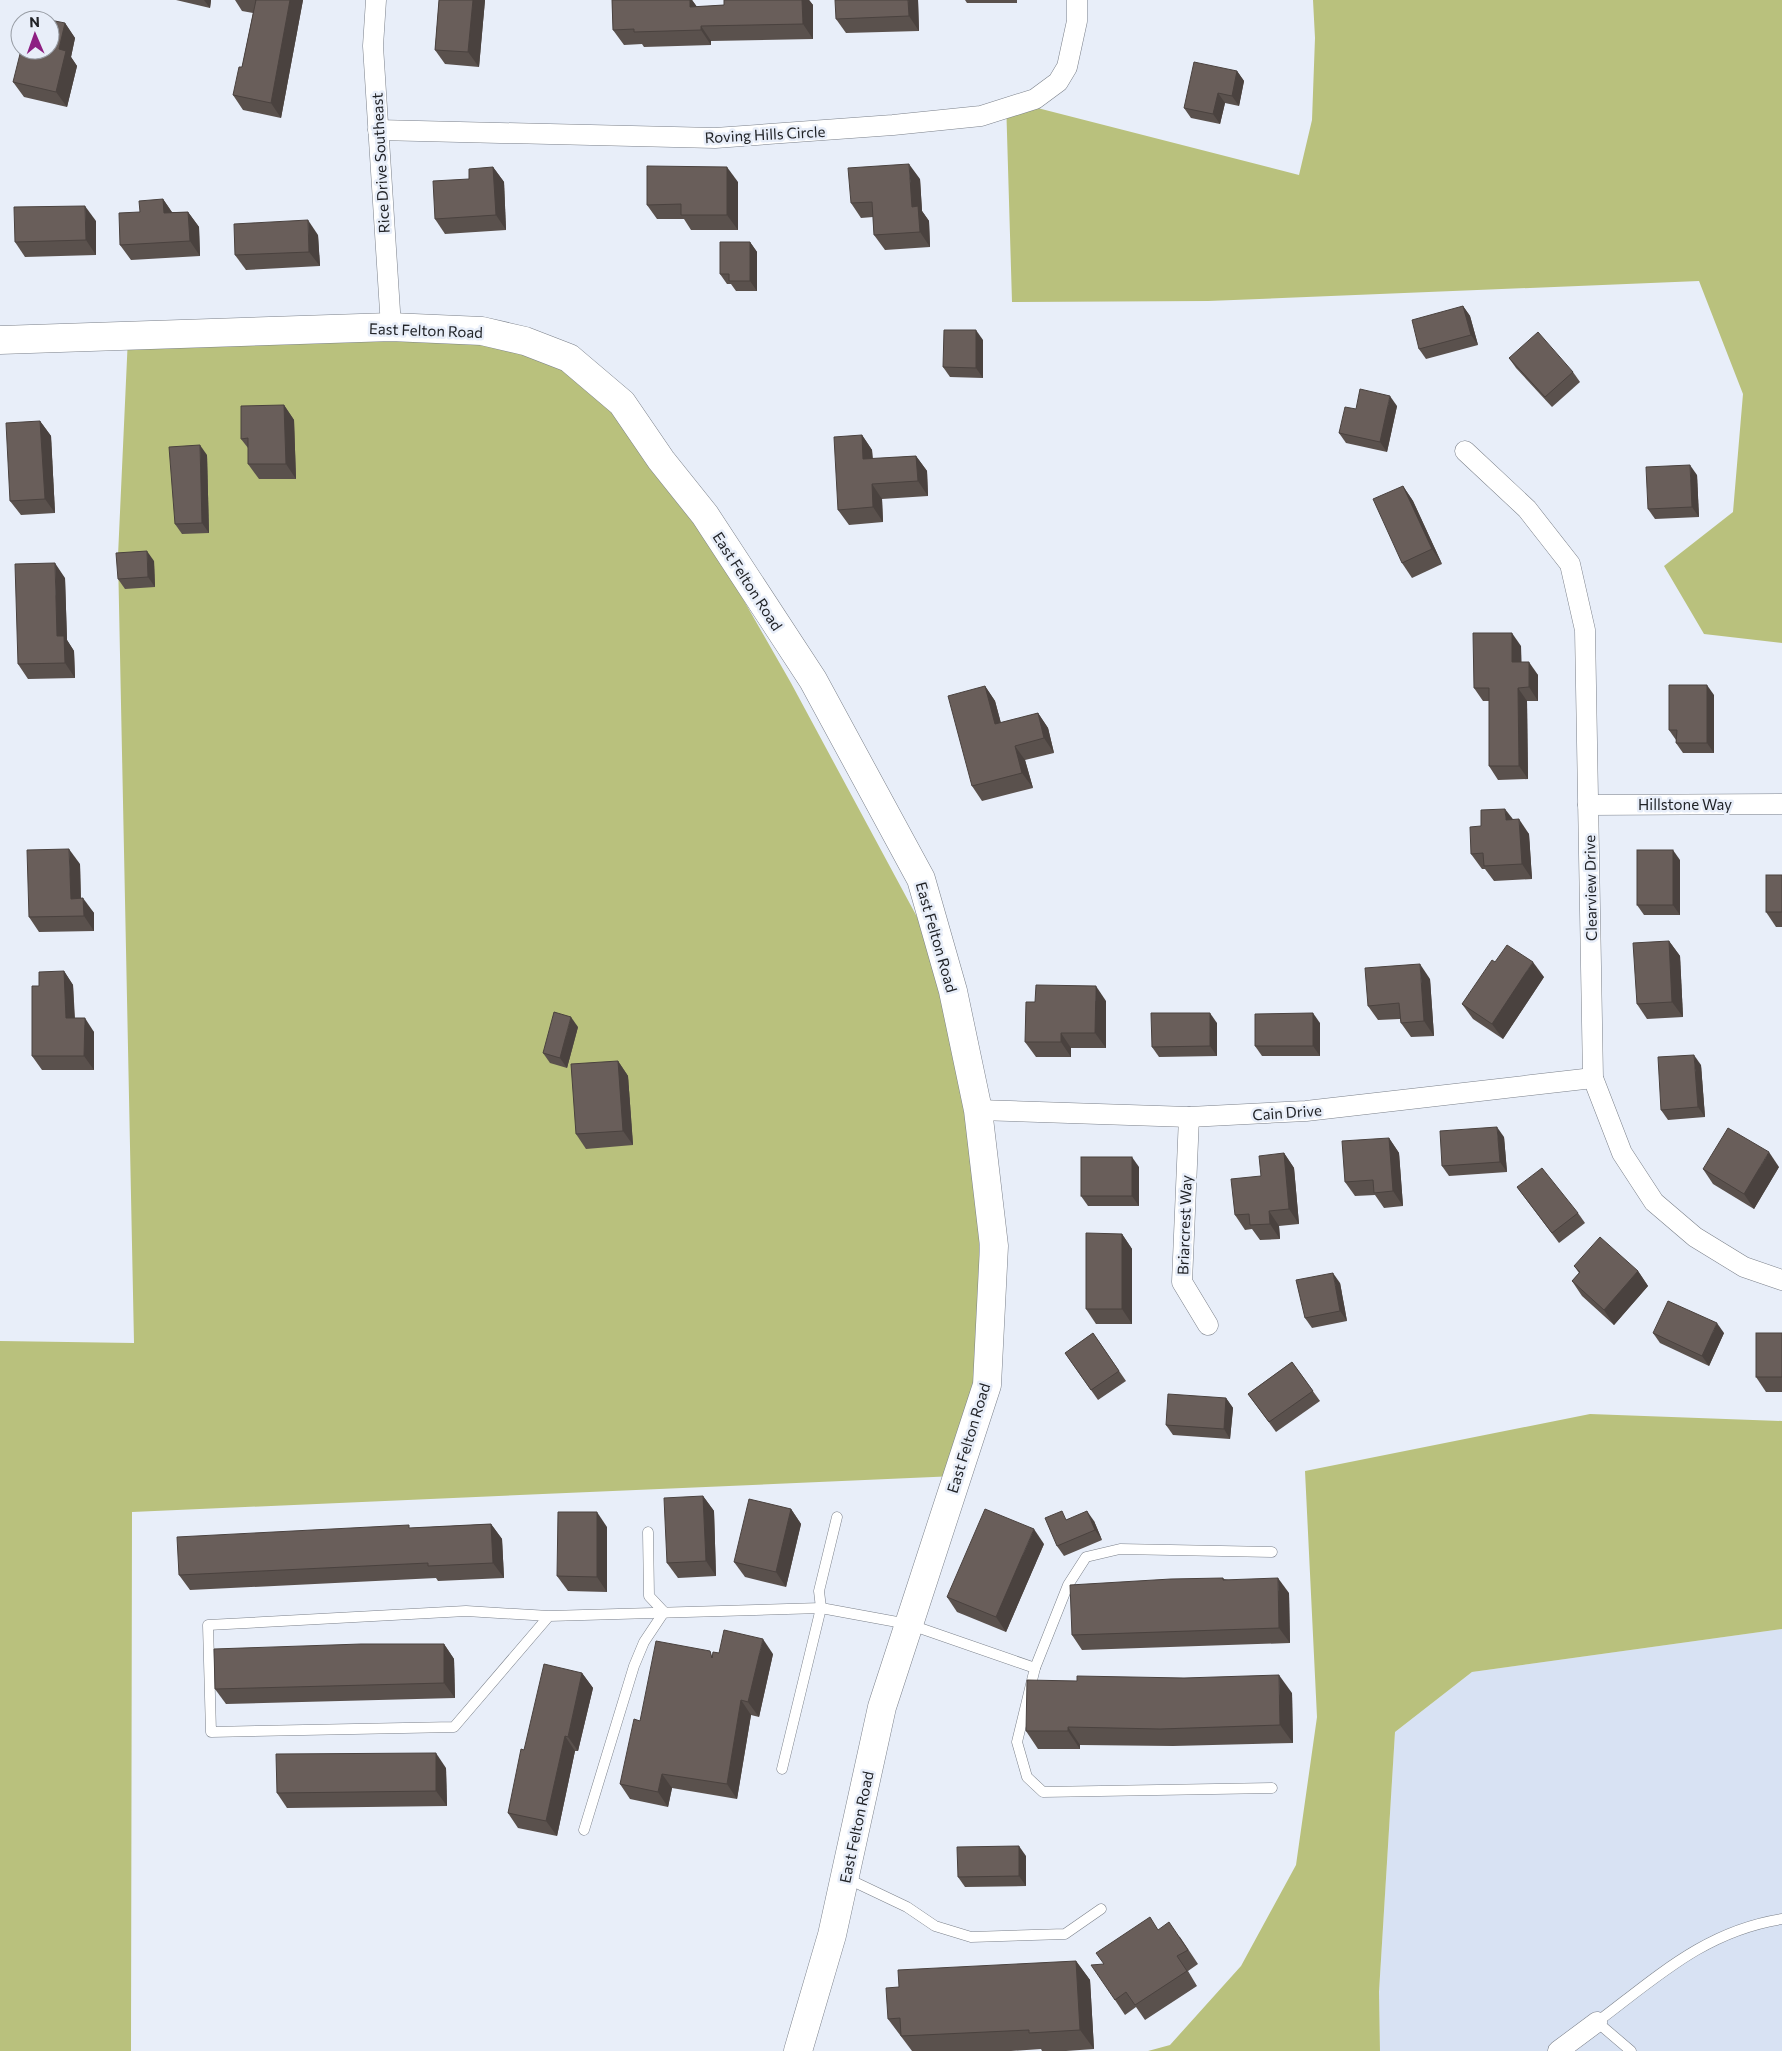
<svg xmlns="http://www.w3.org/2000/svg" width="1782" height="2051" font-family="Commissioner,sans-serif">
<rect width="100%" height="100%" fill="#e8eef9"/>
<path fill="#d8e2f3" d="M1782,1629v422h-402l-1,-59 16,-260 77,-60z"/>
<g fill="#b9c17d">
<path d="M1313,0h469v643l-78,-9 -40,-68 69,-54 10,-118 -44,-113 -491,20 -196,1 -6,-202 293,75 13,-55 3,-82z"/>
<path d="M391,327l154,23 54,34 71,87 121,212 146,271 41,156 2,264 -24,102 -824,36 -1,539h-131v-710l134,2 -16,-787 10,-219z"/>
<path d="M1590,1414l192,7v208l-310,43 -77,60 -16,260 1,59h-232l22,-6 71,-79 55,-101 21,-148 -12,-246z"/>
</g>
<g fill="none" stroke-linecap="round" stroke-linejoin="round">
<defs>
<g id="lane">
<path d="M549,1616l-95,111 -243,5 -3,-107 258,-14 83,5 272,-8 87,16 127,44 -18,74 10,35 16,15 229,-4"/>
<path d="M1035,1668l33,-83 18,-28 34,-8 152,3"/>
<path d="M782,1769l39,-161 -2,-17 18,-74"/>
<path d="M584,1830l50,-164 10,-24 20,-30 -15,-16 -1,-64"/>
<path d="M846,1878l61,29 28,19 36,11 94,-3 36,-25"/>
<path d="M1631,2051l-34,-29c60,-45 108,-91 185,-103"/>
</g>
<g id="street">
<path d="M376,0l-3,46 18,281"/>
<path d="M378,130l337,8 178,-13 88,-9 54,-17 23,-17 9,-15 10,-46v-21"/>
<path d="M1465,451l62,58 43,55 15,66 8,448 29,75 32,49 41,35 49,30 38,13"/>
<path d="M1588,805l194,-1"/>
<path d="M978,1110l211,7 117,-6 287,-33"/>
<path d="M1189,1117l-7,165 26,43"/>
<path d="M1558,2051l39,-29"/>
</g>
<path id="secondary" d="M0,340l391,-13 91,4 43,10 44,17 53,45 39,57 44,55 108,165 108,199 32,112 25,119 16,136 -7,139 -105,322 -50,228 -34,116"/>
</defs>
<use href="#lane" stroke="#7b808a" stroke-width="11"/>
<use href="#street" stroke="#7b808a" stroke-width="21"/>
<use href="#secondary" stroke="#7b808a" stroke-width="29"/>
<use href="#lane" stroke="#fff" stroke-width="10"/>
<use href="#street" stroke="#fff" stroke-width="20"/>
<use href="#secondary" stroke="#fff" stroke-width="28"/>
</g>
<g fill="#5a514d">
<path d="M176,0h35l-1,8z"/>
<path d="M235,0h68l-22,118 -38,-8 -10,-15 9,-28 11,-54 -11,-2z"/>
<path d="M439,0h46l-6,67 -34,-3 -10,-14z"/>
<path d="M612,0h80l5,7 27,-2v-5h85l4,5v34l-102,2v4l-67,2 -2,-3 -18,1 -11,-15z"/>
<path d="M918,0l1,31 -73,2 -10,-14z"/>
<path d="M965,0h52v3h-50z"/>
<path d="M65,23l10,15 -4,19 6,9 -10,41 -43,-10 -11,-15z"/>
<path d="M1237,71l7,10 -5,25 -14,-3 -5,21 -29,-6 -7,-10z"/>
<path d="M493,167l11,15 2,48 -61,4 -10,-15 34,-40z"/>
<path d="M920,179l2,32 7,10 1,26 -45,3 -11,-15 -1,-18 -12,1 -10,-15z"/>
<path d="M738,182v48h-47l-7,-11h-27l-10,-14z"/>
<path d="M163,199l9,13h16l11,15 1,29 -69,4 -11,-15 20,-33z"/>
<path d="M96,221v34l-71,2 -10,-15z"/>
<path d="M318,235l2,31 -74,4 -11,-15z"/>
<path d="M750,242l7,10v39h-21l-5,-7h-4l-7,-10z"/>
<path d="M1463,306l7,10 8,29 -52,14 -7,-10z"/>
<path d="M983,340v38l-33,-1 -7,-10z"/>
<path d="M1509,358l64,14 7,10 -28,25 -36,-39z"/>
<path d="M284,405l10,15 2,59h-37l-11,-15v-16l-7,-9z"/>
<path d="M1397,406l-10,46 -41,-9 -7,-10 17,-24z"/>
<path d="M40,421l11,15 4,77 -34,2 -11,-14z"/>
<path d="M862,435l10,15 1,9 43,-3 11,15 1,25 -46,3 1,23 -34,3 -11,-15z"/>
<path d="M207,455l2,78 -27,1 -7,-10z"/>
<path d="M1697,475l2,42 -44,2 -7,-10z"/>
<path d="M1403,486l10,15 29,63 -30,14 -10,-15z"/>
<path d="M154,561l1,26 -30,2 -7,-10z"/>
<path d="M65,578l2,62 7,11 1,27 -47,1 -10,-15z"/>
<path d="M1521,646v16l17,13v26h-11l1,78 -30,1 -9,-14v-65h-6l-9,-13z"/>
<path d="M985,686l10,15 6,22 37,-10 10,15 6,25 -29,7 8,28 -51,13 -10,-15z"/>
<path d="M1714,695v58h-31l-7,-10v-3l-7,-10z"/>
<path d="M1513,819l16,15 3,45 -38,2 -9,-12h-3l-11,-15 10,-28z"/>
<path d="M1680,860v55h-36l-7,-10z"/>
<path d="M80,864l1,34 13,15v18l-55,1 -10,-15z"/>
<path d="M1782,875v52h-6l-10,-15z"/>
<path d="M1669,941l11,15 3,61 -36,2 -10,-15z"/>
<path d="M1495,962l49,15 -41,62 -30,-20 -11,-15z"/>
<path d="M64,971l9,14 2,33 19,14v38h-52l-10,-14 7,-70z"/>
<path d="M1430,979l4,57 -23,1 -10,-14 -1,-4 -22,1 -10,-14z"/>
<path d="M1106,1001v47h-35v9h-35l-11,-15 10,-40z"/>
<path d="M1217,1023v33l-58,1 -7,-10z"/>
<path d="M1320,1023v33h-58l-7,-10z"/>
<path d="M578,1027l-11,41 -17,-5 -7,-10z"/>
<path d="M618,1061l10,15 5,69 -47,4 -10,-15z"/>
<path d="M1701,1065l4,52 -37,3 -7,-10z"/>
<path d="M1504,1137l3,35 -58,4 -7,-10z"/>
<path d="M1389,1138l10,15 4,53 -19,2 -9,-13 -20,1 -10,-14z"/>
<path d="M1284,1153l10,15 5,56 -20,2 1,13 -20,1 -8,-11 -7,1 -10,-15 26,-39z"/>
<path d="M1139,1167v39h-51l-7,-10z"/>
<path d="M1779,1167l-25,42 -41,-25 -10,-15z"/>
<path d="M1517,1187l61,26 7,10 -26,20z"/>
<path d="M1122,1234l10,15v75h-36l-10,-15z"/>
<path d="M1574,1266l64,5 10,15 -34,39 -32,-29 -10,-15 7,-8z"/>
<path d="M1340,1283l7,38 -35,7 -7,-10z"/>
<path d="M1093,1333l33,48 -28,19 -33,-47z"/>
<path d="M1653,1333h71l-15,33 -49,-23z"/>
<path d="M1782,1333v59h-16l-10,-15z"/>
<path d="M1292,1362l28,39 -44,31 -28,-38z"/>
<path d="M1226,1398l7,10 -3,31 -57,-4 -7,-10z"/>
<path d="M703,1496l11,15 2,65 -38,2 -11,-15z"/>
<path d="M791,1509l10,15 -15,63 -41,-10 -11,-15z"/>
<path d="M1067,1519l27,2 8,19 -38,16 -7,-10z"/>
<path d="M491,1524l11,15 2,39 -66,3 -2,-3 -246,12 -11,-15 232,-47z"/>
<path d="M607,1527v65l-39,-1 -11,-15z"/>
<path d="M1044,1544l-38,88 -49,-20 -10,-15z"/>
<path d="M1223,1578l1,1 65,14 1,50 -208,7 -10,-15z"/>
<path d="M444,1644l10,15 1,39 -229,6 -11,-15z"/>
<path d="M719,1653l54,1 -14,63 -8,-2 -14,84 -65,-11 -4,19 -38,-8 -10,-15 20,-63 73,-66z"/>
<path d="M582,1673l11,15 -15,63h-3l-18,85 -39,-8 -10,-15 16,-63z"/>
<path d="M1292,1693l1,50 -120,3 -93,-1v4h-42l-12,-18z"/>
<path d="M446,1768l1,38 -160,2 -10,-15z"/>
<path d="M1026,1856v30l-61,1 -7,-10z"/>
<path d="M1158,1930l22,7 18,27 -10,7 9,15 -52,34 -9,-13 -11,8 -10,-15 -11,-36z"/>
<path d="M1076,1961l14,19 4,69 -28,2h-24l-1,-2 -30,2h-99l-24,-32 11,-32z"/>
</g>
<g fill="#4a423f">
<path d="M204,0h7l-1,8z"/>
<path d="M290,0h13l-22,118 -10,-15z"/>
<path d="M473,0h12l-6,67 -11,-15z"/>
<path d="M690,0h2l8,11 -10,-4z"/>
<path d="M802,0h7l4,5v34l-10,-15z"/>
<path d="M908,0h10l1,31 -10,-15z"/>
<path d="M65,23l10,15 -4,19 6,9 -10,41 -11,-15 3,-43z"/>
<path d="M701,26l10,15v4l-10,-15z"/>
<path d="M1237,71l7,10 -5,25 -7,-10z"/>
<path d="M1218,93l7,10 -5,21 -7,-10z"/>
<path d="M909,164l11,15 2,32 7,10 1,26 -10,-15 -8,-25z"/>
<path d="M493,167l11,15 2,48 -10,-15z"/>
<path d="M727,167l11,15v48l-11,-15z"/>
<path d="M163,199l10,15 -9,-1z"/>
<path d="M85,206l11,15v34l-10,-15z"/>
<path d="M188,212l11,15 1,29 -10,-15z"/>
<path d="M308,220l10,15 2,31 -11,-14z"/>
<path d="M750,242l7,10v39l-7,-10z"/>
<path d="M1463,306l7,10 8,29 -7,-10z"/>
<path d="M976,330l7,10v38l-7,-10z"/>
<path d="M1390,396l7,10 -10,46 -7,-10z"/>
<path d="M284,405l10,15 2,59 -10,-15z"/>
<path d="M40,421l11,15 4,77 -10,-14z"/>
<path d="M862,435l10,15 1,24 -10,-15z"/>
<path d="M200,445l7,10 2,78 -7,-10z"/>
<path d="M916,456l11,15 1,25 -10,-15z"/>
<path d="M1690,465l7,10 2,42 -7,-10z"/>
<path d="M872,484l10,15 1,23 -10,-15z"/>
<path d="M1403,486l10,15 29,63 -10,-15z"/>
<path d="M147,551l7,10 1,26 -7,-10z"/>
<path d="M55,563l10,15 2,62 7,11 1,27 -10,-15 -8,-27z"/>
<path d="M1512,633l9,13 1,29 -10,-13z"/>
<path d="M1529,662l9,13v26l-9,-14z"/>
<path d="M1707,685l7,10v58l-7,-10z"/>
<path d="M985,686l10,15 10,38 -10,-15z"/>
<path d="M1518,688l9,13 1,78 -9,-13z"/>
<path d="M1038,713l10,15 6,25 -10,-15z"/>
<path d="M1015,746l10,14 8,28 -11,-15z"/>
<path d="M1505,809l11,14 -10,-3z"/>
<path d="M1519,819l10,15 3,45 -10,-15z"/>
<path d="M69,849l11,15 1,50 -10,-15z"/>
<path d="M1673,850l7,10v55l-7,-10z"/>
<path d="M83,898l11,15v18l-10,-15z"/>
<path d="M1669,941l11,15 3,61 -11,-15z"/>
<path d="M1533,962l11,15 -41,62 -11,-15z"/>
<path d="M1420,964l10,15 4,57 -10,-15z"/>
<path d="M64,971l9,14 2,47 -9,-14z"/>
<path d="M1096,986l10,15v47l-11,-15z"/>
<path d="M1210,1013l7,10v33l-7,-10z"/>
<path d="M1313,1013l7,10v33l-7,-10z"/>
<path d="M571,1017l7,10 -11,41 -7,-10z"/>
<path d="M85,1018l9,14v38l-10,-14z"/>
<path d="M1061,1033l10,15v9l-10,-15z"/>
<path d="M1694,1055l7,10 4,52 -7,-10z"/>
<path d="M618,1061l10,15 5,69 -10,-14z"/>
<path d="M1497,1127l7,10 3,35 -7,-10z"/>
<path d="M1389,1138l10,15 4,53 -10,-15z"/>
<path d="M1769,1152l10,15 -25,42 -10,-15z"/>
<path d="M1284,1153l10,15 5,56 -10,-15z"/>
<path d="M1132,1157l7,10v39l-7,-10z"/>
<path d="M1269,1211l10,15 1,13 -10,-15z"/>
<path d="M1122,1234l10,15v75l-10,-15z"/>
<path d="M1638,1271l10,15 -34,39 -10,-15z"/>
<path d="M1333,1273l7,10 7,38 -7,-10z"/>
<path d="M1717,1323l7,10 -15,33 -7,-10z"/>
<path d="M1226,1398l7,10 -3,31 -6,-10z"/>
<path d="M703,1496l11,15 2,65 -10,-15z"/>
<path d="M791,1509l10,15 -15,63 -10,-15z"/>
<path d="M1087,1511l7,10 8,19 -7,-10z"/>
<path d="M597,1512l10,15v65l-10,-15z"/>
<path d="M491,1524l11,15 2,39 -11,-15z"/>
<path d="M1034,1529l10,15 -38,88 -10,-15z"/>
<path d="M1278,1578l11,15 1,50 -11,-15z"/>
<path d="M763,1639l10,15 -14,63 -11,-15z"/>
<path d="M444,1644l10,15 1,39 -11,-15z"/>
<path d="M582,1673l11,15 -15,63 -10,-14z"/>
<path d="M1279,1675l13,18 1,50 -13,-18z"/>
<path d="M741,1700l10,15 -14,84 -10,-15z"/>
<path d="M1068,1727l12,18v4l-12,-18z"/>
<path d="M565,1736l10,15 -18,85 -11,-15z"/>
<path d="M436,1753l10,15 1,38 -11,-15z"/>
<path d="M662,1774l10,14 -4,19 -10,-15z"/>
<path d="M1019,1846l7,10v30l-7,-10z"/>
<path d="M1076,1961l14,19 4,69 -14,-19z"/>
</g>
<g fill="#695e5a" stroke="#4a423f">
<path d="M255,0h35l-19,103 -38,-8 6,-28h3l14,-67z"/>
<path d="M439,0h34l-5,52 -33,-2z"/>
<path d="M612,0h78v7l34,-2v-5h78l1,24 -102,2v4l-67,2v-3l-21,1z"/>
<path d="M835,0h73l1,16 -73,3z"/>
<path d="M29,15l21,5h-22z"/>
<path d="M50,20l15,3 -6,26 7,2 -10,41 -43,-10 8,-32h29z"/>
<path d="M1194,62l43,9 -5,25 -14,-3 -5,21 -29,-6z"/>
<path d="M909,164l3,43 6,-1 2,26 -46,3 -2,-33 -21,1 -3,-35z"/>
<path d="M647,166l80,1v48h-46v-11l-34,1z"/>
<path d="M493,167l3,48 -61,4 -2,-38 36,-2v-10z"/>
<path d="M163,199l1,14 24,-1 2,29 -70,4 -1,-32 21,-1 -1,-11z"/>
<path d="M85,206l1,34 -71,2 -1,-35z"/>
<path d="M308,220l1,32 -74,3 -1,-31z"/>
<path d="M720,242h30v39h-21v-7h-9z"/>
<path d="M1463,306l8,29 -52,14 -7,-29z"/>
<path d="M944,330h32v38l-33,-1z"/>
<path d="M1538,332l35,40 -28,25 -36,-39z"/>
<path d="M1360,389l30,7 -10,46 -41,-9 6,-26 11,2z"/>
<path d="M284,405l2,59h-38v-26l-7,1v-33z"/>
<path d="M40,421l5,78 -35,2 -4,-78z"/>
<path d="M862,435l1,24 53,-3 2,25 -46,3 1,23 -35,3 -4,-73z"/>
<path d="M200,445l2,78 -27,1 -6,-77z"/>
<path d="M1690,465l2,42 -44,2 -2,-42z"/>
<path d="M1403,486l29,63 -30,14 -29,-64z"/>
<path d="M147,551l1,26 -30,2 -2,-26z"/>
<path d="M55,563l2,73h7l1,27 -47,1 -3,-100z"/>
<path d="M1473,633h39v29h17v25l-11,1 1,78h-30v-78h-15z"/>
<path d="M1669,685h38v58h-31l1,-13h-8z"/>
<path d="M985,686l10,38 43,-11 6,25 -29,8 7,27 -50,13 -24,-90z"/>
<path d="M1505,809l1,11 13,-1 3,45 -38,2 -1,-13 -12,1 -1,-27 11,-1v-16z"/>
<path d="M69,849l2,50 12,-1 1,18 -55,1 -2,-67z"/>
<rect x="1637" y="850" width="36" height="55"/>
<rect x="1766" y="875" width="16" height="37"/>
<path d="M1669,941l3,61 -35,2 -4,-61z"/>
<path d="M1507,945l26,17 -41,62 -30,-20 30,-44 3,2z"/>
<path d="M1420,964l4,57 -23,2 -2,-20 -31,3 -3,-38z"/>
<path d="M64,971l2,47h19l-1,38h-52v-70h7v-14z"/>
<path d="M1036,985l60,1 -1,47h-34v9h-36l1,-40h9z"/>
<path d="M554,1012l17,5 -11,41 -17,-5z"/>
<path d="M1151,1013h59v33l-58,1z"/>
<path d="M1313,1013v33h-58v-32z"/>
<path d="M1694,1055l4,52 -37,3 -3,-53z"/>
<path d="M618,1061l5,70 -47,3 -5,-70z"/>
<path d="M1497,1127l3,35 -58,4 -2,-35z"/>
<path d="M1728,1128l41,24 -25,42 -41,-25z"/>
<path d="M1389,1138l4,53 -19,2 -1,-13 -28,2 -3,-41z"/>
<path d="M1284,1153l5,56 -20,2 1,13 -20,1 -1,-11 -14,1 -4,-36 30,-3 -2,-20z"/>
<rect x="1081" y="1157" width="51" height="39"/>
<path d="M1542,1168l36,45 -26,20 -35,-46z"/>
<path d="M1086,1233l36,1v75h-36z"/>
<path d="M1600,1237l38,34 -34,39 -32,-29 8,-9 -6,-6z"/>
<path d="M1333,1273l7,38 -35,7 -9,-38z"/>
<path d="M1668,1301l49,22 -15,33 -49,-23z"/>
<path d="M1093,1333l26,38 -28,19 -26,-37z"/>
<rect x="1756" y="1333" width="26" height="44"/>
<path d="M1292,1362l21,29 -44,31 -21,-28z"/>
<path d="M1168,1394l58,4 -2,31 -58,-4z"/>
<path d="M703,1496l3,65 -39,2 -3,-65z"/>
<path d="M749,1499l42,10 -15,63 -42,-10z"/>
<path d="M985,1509l49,20 -38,88 -49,-20z"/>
<path d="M1062,1511l4,9 21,-9 8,19 -38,16 -12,-28z"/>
<path d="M558,1512h39v65l-40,-1z"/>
<path d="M491,1524l2,39 -65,3v-3l-249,12 -2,-38 232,-12v3z"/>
<path d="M1223,1578v2l55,-2 1,50 -207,7 -2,-50 101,-6z"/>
<path d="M724,1630l39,9 -15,63 -7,-2 -14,84 -65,-10 -4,18 -38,-8 14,-65 6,2 16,-80 54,10 2,7 1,-6 6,1z"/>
<path d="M361,1644h83v39l-229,6 -1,-40z"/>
<path d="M544,1664l38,9 -14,64 -3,-1 -19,85 -38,-8 13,-64 3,1z"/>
<path d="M1279,1675l1,50 -120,4 -92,-2v4h-42l1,-51 50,1v-5l107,2z"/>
<path d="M436,1753v38l-159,2 -1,-39z"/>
<path d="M1019,1846v30l-61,1 -1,-30z"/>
<path d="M1150,1917l8,13 11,-8 19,28 -11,6 10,15 -52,34 -9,-13 -11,8 -24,-35 13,-1 -8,-11z"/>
<path d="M1076,1961l4,69 -51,3v-3l-128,6 -1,-18 -12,1 -2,-31 13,-1 -1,-17z"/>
</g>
<g text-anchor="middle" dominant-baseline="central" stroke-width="5" stroke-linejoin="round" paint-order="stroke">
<g font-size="15" fill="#212327" stroke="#e8eef9">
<text transform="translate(765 134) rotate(-3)">Roving Hills Circle</text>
<text transform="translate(380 163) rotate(-93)">Rice Drive Southeast</text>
<text transform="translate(426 330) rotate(2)">East Felton Road</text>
<text transform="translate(748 581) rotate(57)">East Felton Road</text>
<text x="1685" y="804">Hillstone Way</text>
<text transform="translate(1590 888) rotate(-91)">Clearview Drive</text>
<text transform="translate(937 937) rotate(74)">East Felton Road</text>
<text transform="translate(1287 1112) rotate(-4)">Cain Drive</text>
<text transform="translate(1184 1225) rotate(-88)">Briarcrest Way</text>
<text transform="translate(968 1438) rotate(-73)">East Felton Road</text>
<text transform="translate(856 1827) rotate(-78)">East Felton Road</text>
</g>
</g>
<g transform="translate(35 35) rotate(358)"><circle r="24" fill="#e8eef9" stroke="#989da5"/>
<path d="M0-4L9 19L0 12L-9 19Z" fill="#8d1f82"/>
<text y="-8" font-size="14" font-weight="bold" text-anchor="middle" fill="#212327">N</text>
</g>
</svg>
